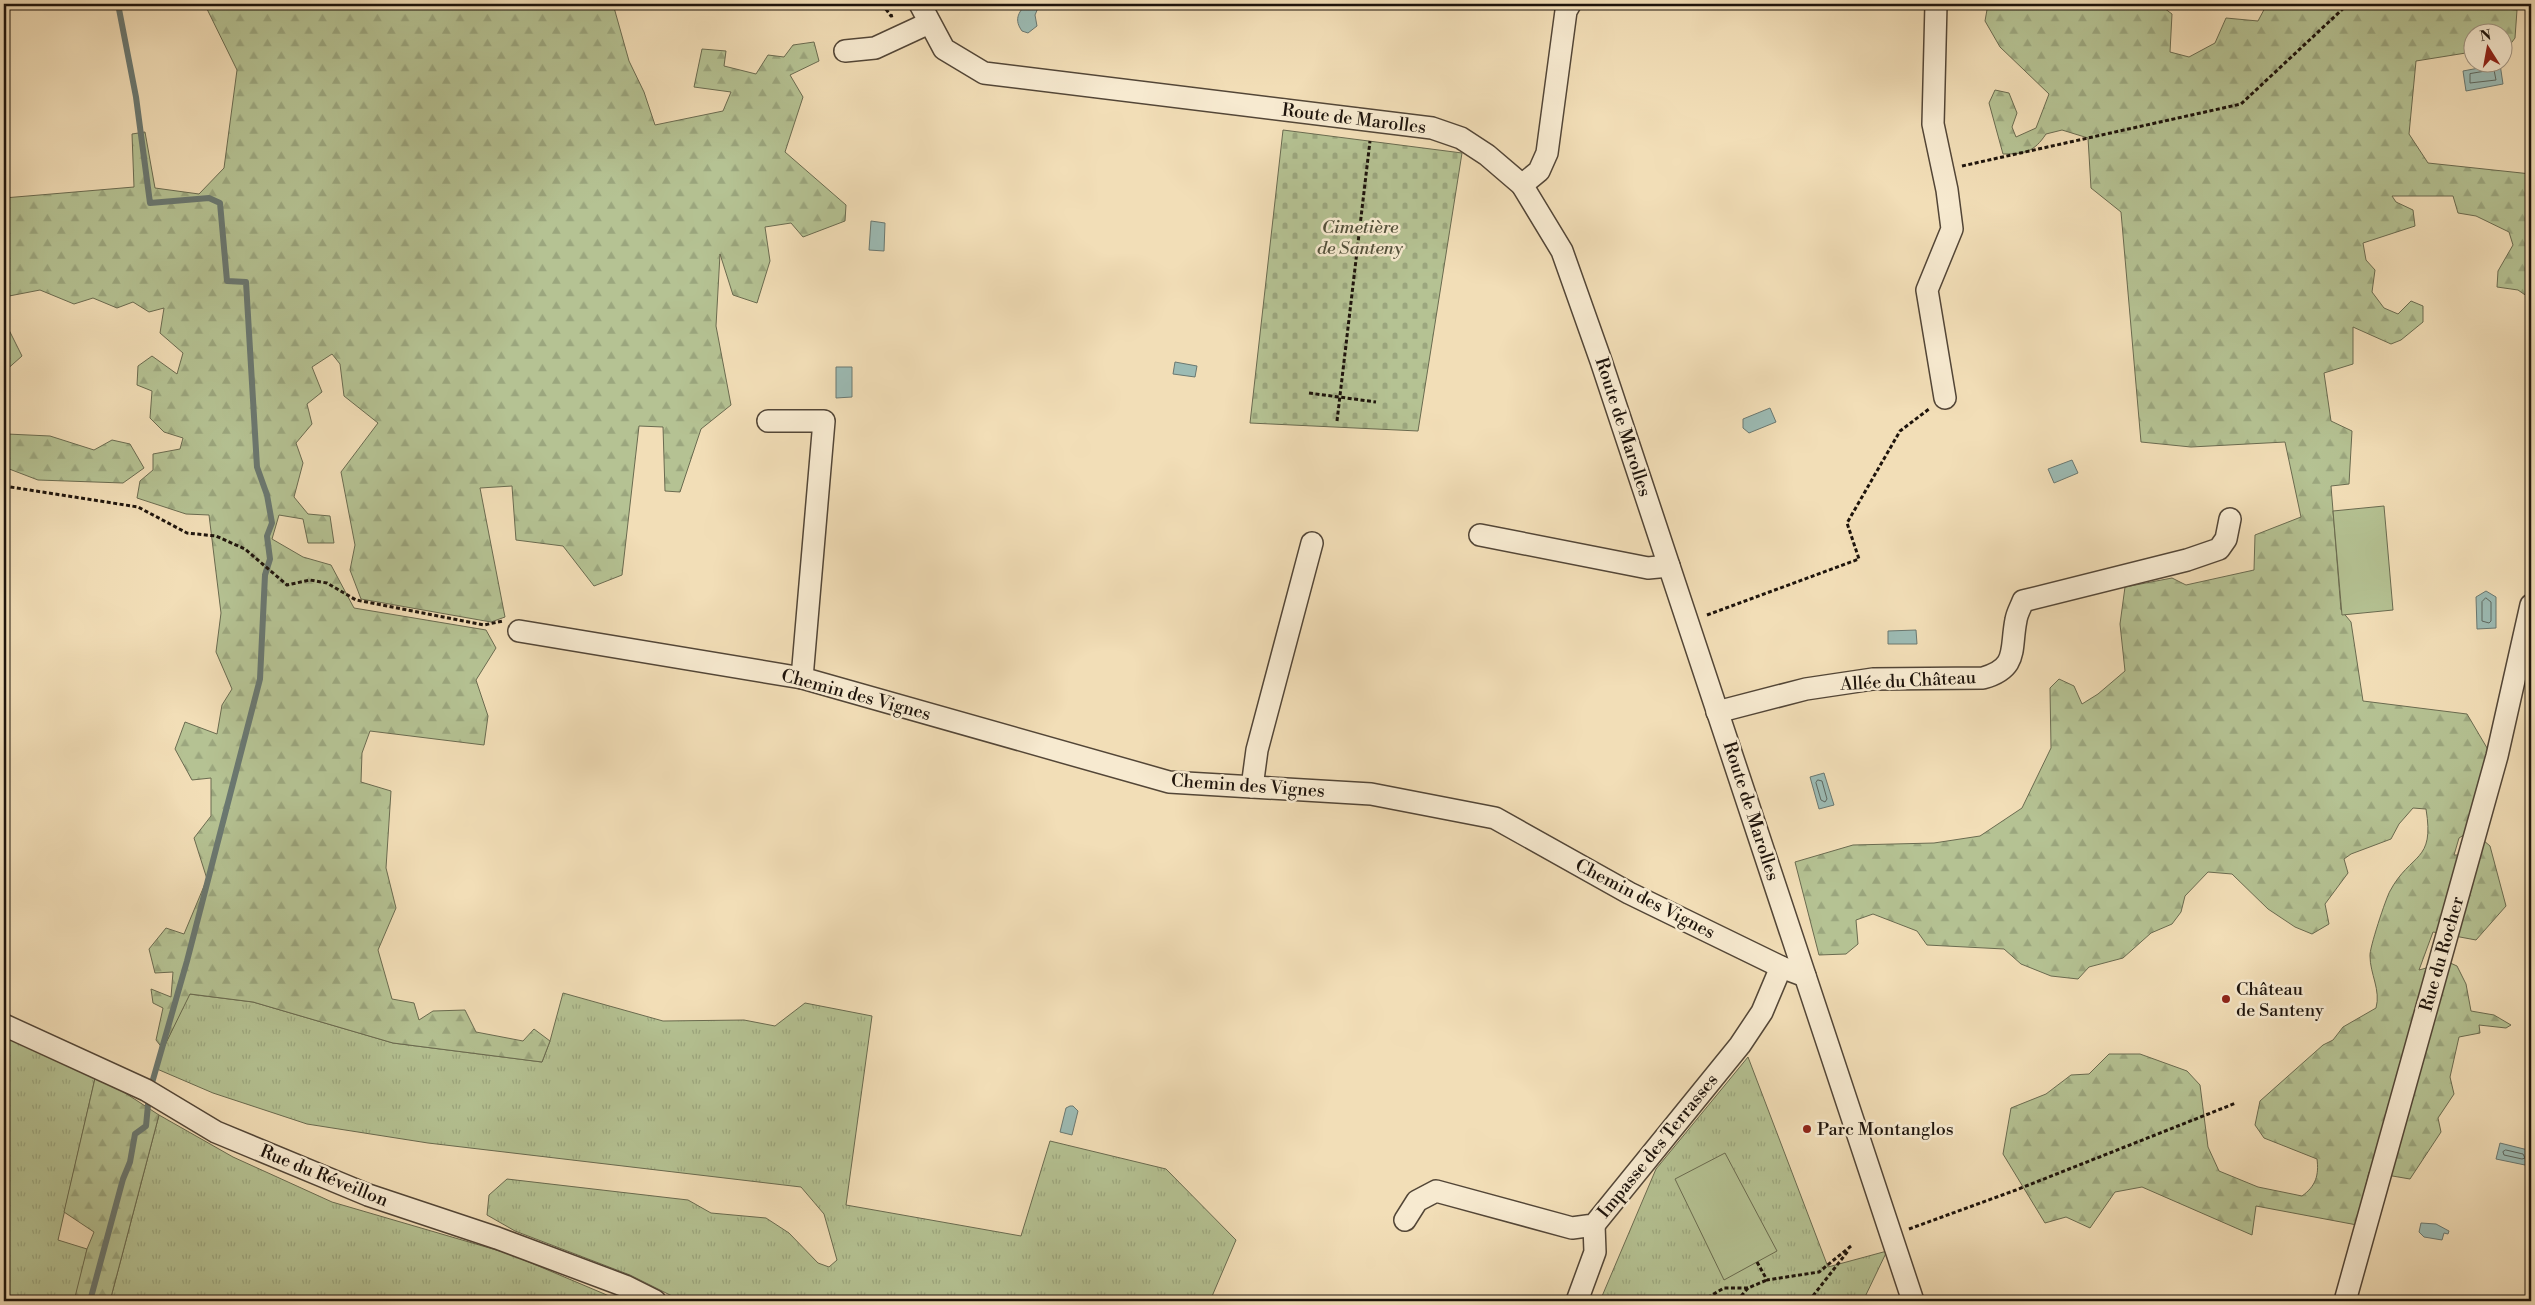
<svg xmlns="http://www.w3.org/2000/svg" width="2535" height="1305" font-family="'Libre Bodoni',serif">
<defs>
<pattern id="grass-tufts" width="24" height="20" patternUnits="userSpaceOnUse" patternTransform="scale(1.25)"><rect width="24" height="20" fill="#b5c293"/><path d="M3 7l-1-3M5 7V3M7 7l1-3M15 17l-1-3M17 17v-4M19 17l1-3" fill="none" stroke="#9ba67e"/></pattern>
<pattern id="forest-firs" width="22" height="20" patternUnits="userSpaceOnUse" patternTransform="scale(1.25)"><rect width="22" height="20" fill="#b5c293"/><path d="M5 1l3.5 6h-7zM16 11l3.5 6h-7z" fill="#9ba67e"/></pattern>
<pattern id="cemetery-stones" width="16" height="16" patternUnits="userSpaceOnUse" patternTransform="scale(1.25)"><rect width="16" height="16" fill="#b5c293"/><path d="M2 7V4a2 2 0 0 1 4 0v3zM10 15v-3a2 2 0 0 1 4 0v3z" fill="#9ba67e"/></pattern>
</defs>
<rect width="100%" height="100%" fill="#f2deb7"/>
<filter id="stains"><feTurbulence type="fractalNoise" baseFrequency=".004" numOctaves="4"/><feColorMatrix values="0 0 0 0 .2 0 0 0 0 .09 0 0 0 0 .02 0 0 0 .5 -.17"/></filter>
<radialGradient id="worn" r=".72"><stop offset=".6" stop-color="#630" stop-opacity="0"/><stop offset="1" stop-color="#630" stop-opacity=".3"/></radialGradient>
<g fill="url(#grass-tufts)" stroke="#6a6b50">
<path d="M563,993l100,28 81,-1 31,6 30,-23 67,13 -26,189 175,31 29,-95 116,28 70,71 -26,61h-528l-52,-26 -115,-44 -28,-16 2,-20 18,-16 181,21 23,13 55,5 23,15 29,30 11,4 8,-7 -13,-46 -23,-27 -373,-44 -121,-19 -94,-31 -56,-24 6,-20 26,-55 64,8 140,41 149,19 8,-21z"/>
<path d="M4,1031l92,43 -38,166 29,9 -11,52h-72z"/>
<path d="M1748,1057l80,210 59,-16 -24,50h-263l56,-132z"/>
<path d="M159,1115l74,42 99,45 178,52 111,47h-511z"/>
</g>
<g fill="url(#forest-firs)" stroke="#6a6b50">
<path d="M210,4h403l16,57 15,31 11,33 68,-14 8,-19 -37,-5 8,-38 24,2 -2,15 32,8 12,-19 16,2 9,-12 21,-3 5,19 -29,14 13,22 -18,55 61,53 -1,16 -42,16 -12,-14 -26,4 5,34 -13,42 -24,-8 -13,-41 -4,72 15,79 -30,24 -21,63 -15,-1 -2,-64 -24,-1 -17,149 -28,11 -31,-40 -47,-6 -4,-54 -32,2 25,129 -14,5 -130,-23 -11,-29 5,-25 -14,-73 37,-49 -34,-27 -4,-32 -8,-10 -20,13 10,25 -15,12 5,20 -16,19 7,20 -9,34 14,17 22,2 4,27h-26l-5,-24 -24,-4 -7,24 31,18 28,8 23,43 132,22 10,18 -20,32 12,36 -4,29 -114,-14 -8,22 -1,29 30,9 -5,77 10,40 -18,42 14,49 22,4 5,17 14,-9 32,-1 11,22 47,9 11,-12 16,12 -8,21 -149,-19 -140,-41 -63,-8 -27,55 -7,-9 7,-32 -10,-5 -2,-14 20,8 2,-25 -18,1 -6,-24 17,-21 18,6 23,-55 -13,-41 17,-22v-38l-19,2 -17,-31 10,-27 32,12 5,-29 10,-16 -16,-37 5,-39 -12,-98 -23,-1 -49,-16 3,-17 13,-11v-16l27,-5 3,-11 -19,-6 -14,-14 2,-27 -15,-6 1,-19 14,-10 25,18 6,-21 -23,-20 4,-25 -15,4 -16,-10 -16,6 -24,-10 -19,6 -34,-14 -36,7v-99l130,-11 -2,-53 13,-2 10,56 44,6 25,-26 13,-98 -31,-63z"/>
<path d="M1988,4h158l2,2 12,-1 12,9 -2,38 19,5 26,-14 11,-25 32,3 9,-17h176l74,6 -2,28 -9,12h-3l-1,-18h-30v20l-56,9 -7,73 19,29 103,11v125l-13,-9 -21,-3 1,-16 15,-26 -4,-13 -33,-16 -18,-3 -5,-17h-61l4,6 17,8 2,16 -52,17 3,17 9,10 -3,22 12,16 14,6 13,-13 12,5v16l-22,18 -10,4 -38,-17v37l-29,9 7,48 21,10 -3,53 -18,2 10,124 10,12 12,79 104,13 23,39 -20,78 -11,7 -5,17h11l18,-15 7,6 16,60 -30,34 -43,-8 -14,38 29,-8 9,4 9,18 5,27 23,4 17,10 -5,3 -27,-3 1,8 -21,4 -9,40 4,17 -16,24 3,14 -31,47 -41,-7 -12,53 -101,-19 -4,29 -110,-48 -27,5 -25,36 -24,-11 -21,6 -42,-69 8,-46 35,-14 25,-19 18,-1 20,-20h31l47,17 13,14 8,62 11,24 39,16 44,9c14,-10 17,-21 15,-37l-53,-21 -9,-13 5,-24 63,-56 10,-5 10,-13 33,-19c5,-18 -6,-34 -6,-52 -1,-7 16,-58 20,-65 21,-39 45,-28 36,-82l-13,-1 -14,16 -8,15 -40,15 -7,5 4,14 -23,31 4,20 -17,10 -17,-7 -27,-18 -36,-35 -24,-2 -23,24 -4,16 -9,12 -21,9 -28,25 -34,9 -11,12 -27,-3 -30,-12 -17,-15 -77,-4 -10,-14 -44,-17 -17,6 2,24 -12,10 -27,1 -24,-93 58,-17 81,-2 46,-7 42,-28 29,-60 -1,-60 9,-9 15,7 8,18 16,-10 27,-23 -5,-47 5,-37 47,-9 14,7 68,-15 1,-35 46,-18 -16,-75 -94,5 -50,-5 -20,-230 -30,-24 -3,-50 -26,-8 -16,4c-12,18 -21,20 -43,20l-14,-51 6,-13 14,3 8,20 -5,14 4,10 20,-9 13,-34 -49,-47 -15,-26z"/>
<path d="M4,326h3l15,30 -18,16z"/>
<path d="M4,431l3,3 43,2 44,14 18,-10 18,4 14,24 -21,15 -85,-3 -34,-13z"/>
<path d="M96,1074l63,41 -49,186h-36l13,-52 7,-17 -30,-20z"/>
</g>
<path fill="url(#cemetery-stones)" stroke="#6a6b50" d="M1283,130l179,23 -44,278 -168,-8z"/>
<g fill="#b5c293" stroke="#6a6b50">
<path d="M2384,506l9,104 -51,5 -9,-104z"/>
<path d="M1725,1153l52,98 -53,29 -49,-101z"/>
</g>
<g fill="#9cbbb4" stroke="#6a7871">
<path d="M1026,4h9l3,4 -3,7 2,11 -9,7 -6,-2c-8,-11 -4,-18 4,-27z"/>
<path d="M2500,64l3,20 -37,7 -3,-20z"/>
<path d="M871,221l14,2 -1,28 -15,-1z"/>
<path d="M1175,362l22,4 -2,11 -22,-3z"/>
<path d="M836,367h16v30l-16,1z"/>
<path d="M1770,408l6,14 -27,11 -6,-5v-9z"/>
<path d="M2072,460l6,13 -24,10 -6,-14z"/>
<path d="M2486,591l10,6v31l-19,1 -1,-32z"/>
<path d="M1916,630l1,14h-29v-13z"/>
<path d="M1824,773l10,32 -15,4 -9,-32z"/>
<path d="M1070,1106h3l5,5 -6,24 -12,-3 6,-24z"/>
<path d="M2500,1143l28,7 2,10 -5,5 -29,-6z"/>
<path d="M2421,1223l15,1 13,7 -1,3 -4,-1 -2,7 -18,-3 -5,-5z"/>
</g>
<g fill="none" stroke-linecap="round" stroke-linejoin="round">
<g stroke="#5d6860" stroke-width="1">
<path d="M2494,70l2,10 -26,3v-9z"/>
<path d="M2486,598l5,4v19l-2,2 -7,-2v-19z"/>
<path d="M1818,780l4,1 5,18 -2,3 -4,-2 -5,-17z"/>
<path d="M2506,1150l17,4 2,4 -3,1 -18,-4 -1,-3z"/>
</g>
<g stroke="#6a7871" stroke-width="6">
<path d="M118,4l18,93 14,106 59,-5 11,5 7,78 19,1 11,185 10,28 5,28 -5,13 3,23 -5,16 -5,104 -73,282 -35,122"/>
<path d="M90,1301l33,-122 7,-17 5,-28 11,-8 2,-21"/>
</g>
<defs>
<g id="minor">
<path d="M920,4l24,45 40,24 448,55 29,10 26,17 35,30 40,66 39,110 312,940"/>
<path d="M1936,4l-3,120 14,66 5,39 -25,61 18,108"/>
<path d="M845,51l30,-3 54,-25"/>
<path d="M1522,185l17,-14 8,-18 19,-142 4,-7"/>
<path d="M768,421h56l-22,257"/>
<path d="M1480,535l168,33 21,-2"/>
<path d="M519,631l283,47 367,104 202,12 124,24 134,75 152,74 24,9"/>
<path d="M1717,712l89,-23 67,-10 110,-1c36,-10 27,-29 33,-58 1,-7 5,-13 7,-19l164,-41 32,-11 7,-10 4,-20"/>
<path d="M1252,787l5,-37 55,-207"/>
<path d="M4,1025l142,65 70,42 152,63 129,43 128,48 30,15"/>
<path d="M1405,1220l12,-19 19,-10 136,37 22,-3 146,-180 22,-33 19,-45"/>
<path d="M1577,1301l18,-49 -1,-27"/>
<path d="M2345,1301l152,-545 34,-151"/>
</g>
</defs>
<use href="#minor" stroke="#534637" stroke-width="24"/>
<g stroke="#1e140c" stroke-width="3" stroke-dasharray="4 2.5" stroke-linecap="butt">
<path d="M882,4l9,12 4,-1"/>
<path d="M2524,4l7,1"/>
<path d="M942,5l9,-1"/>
<path d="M1962,166l279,-62 107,-100"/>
<path d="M1309,393l67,9"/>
<path d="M1337,421l33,-280"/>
<path d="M4,486l134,21 49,26 29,3 29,13 42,36 23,-5 17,3 29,17 128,25 19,-4"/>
<path d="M1707,615l152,-56 -12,-36 53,-92 29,-22"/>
<path d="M1909,1229l107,-39 220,-87"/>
<path d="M1757,1262l10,18 52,-8 32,-26"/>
<path d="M1702,1301l22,-13h24"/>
<path d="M1737,1301l11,-13 19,-8"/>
<path d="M1809,1301l39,-50"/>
</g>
<use href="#minor" stroke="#f7ead0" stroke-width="21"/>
</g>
<g fill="#8f2418" stroke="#f7ead0" stroke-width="2">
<circle cx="2226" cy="999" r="5"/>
<circle cx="1807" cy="1129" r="5"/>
</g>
<g text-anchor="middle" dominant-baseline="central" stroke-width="5" stroke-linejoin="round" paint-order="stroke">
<g font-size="18" fill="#1e140c" stroke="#f7ead0">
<text transform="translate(1354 119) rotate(7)">Route de Marolles</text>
<text transform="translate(1623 427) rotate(72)">Route de Marolles</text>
<text transform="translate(1908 681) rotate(-3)">Allée du Château</text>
<text transform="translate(856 695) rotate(15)">Chemin des Vignes</text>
<text transform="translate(1248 786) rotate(4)">Chemin des Vignes</text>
<text transform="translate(1751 811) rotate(72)">Route de Marolles</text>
<text transform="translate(1645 899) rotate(27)">Chemin des Vignes</text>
<text transform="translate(2442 954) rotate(-74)">Rue du Rocher</text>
<text transform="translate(1658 1146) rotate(-51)">Impasse des Terrasses</text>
<text transform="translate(324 1176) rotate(22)">Rue du Réveillon</text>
</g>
<g font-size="18" font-style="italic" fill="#53513b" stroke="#f7ead0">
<text x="1360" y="227">Cimetière<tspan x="1360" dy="21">de Santeny</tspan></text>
</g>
<g font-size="18" fill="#1e140c" stroke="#f7ead0" text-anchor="start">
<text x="2236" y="989">Château<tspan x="2236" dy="21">de Santeny</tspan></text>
<text x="1817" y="1129">Parc Montanglos</text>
</g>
</g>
<rect width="2535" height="1305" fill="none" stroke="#f2deb7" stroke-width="20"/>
<rect x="5" y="5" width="2525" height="1295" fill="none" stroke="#1e140c" stroke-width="2.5"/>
<rect x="10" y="10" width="2515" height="1285" fill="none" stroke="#1e140c"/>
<g transform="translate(2488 48) rotate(349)"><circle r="24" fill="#f7ead0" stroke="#a09482"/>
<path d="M0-4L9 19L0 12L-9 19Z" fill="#8f2418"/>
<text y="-8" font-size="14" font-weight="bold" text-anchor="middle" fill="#1e140c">N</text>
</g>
<rect width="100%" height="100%" filter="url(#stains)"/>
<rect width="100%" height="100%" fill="url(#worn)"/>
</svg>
